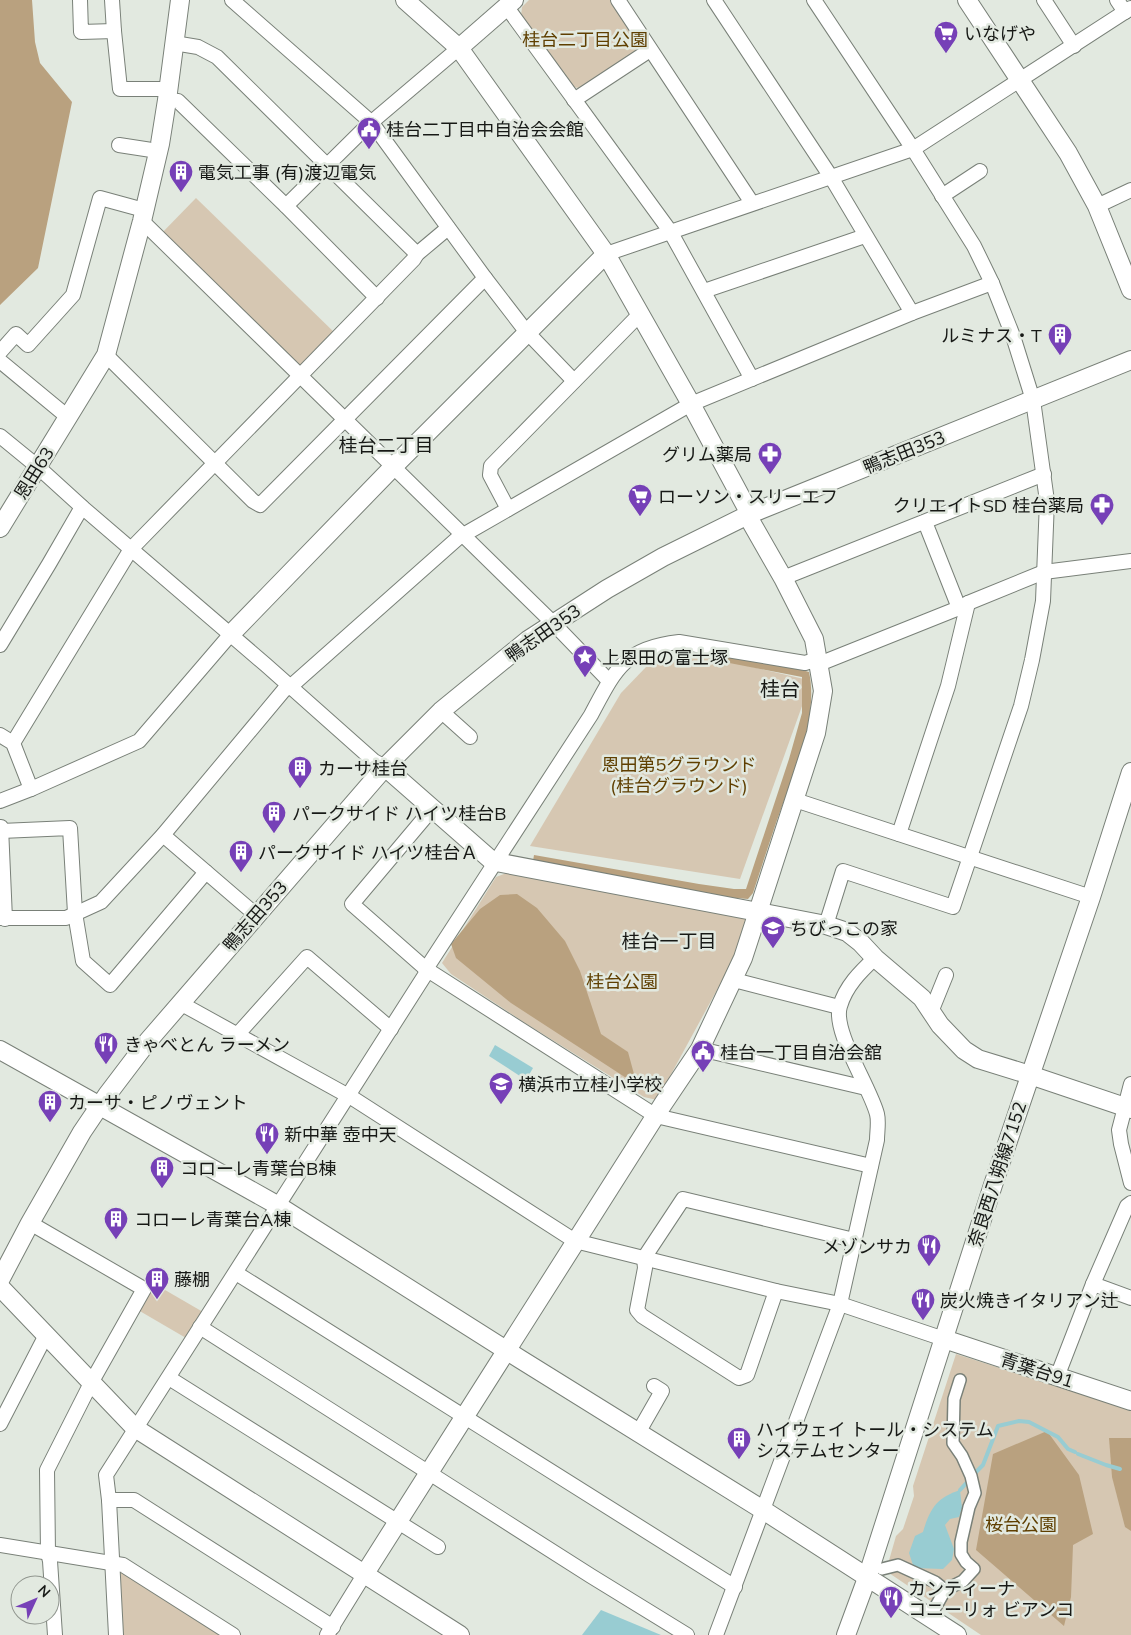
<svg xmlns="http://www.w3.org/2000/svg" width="1131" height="1635" font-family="Mulish,'Noto Sans JP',sans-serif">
<rect width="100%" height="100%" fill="#e2e9e0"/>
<g fill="#d6c7b2">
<path d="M529,0h83l26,41v10l-58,37 -9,-1 -50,-71 1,-9z"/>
<path d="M196,198l142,138 -37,40 -143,-139z"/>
<path d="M692,653l112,26 2,16 -66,184 -210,-33 91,-153 26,-27z"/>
<path d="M512,871l235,48 -17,47 -73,134 -13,-3 -119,-74 -74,-49 -9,-11 54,-86z"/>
<path d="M153,1283l50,29 -17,26 -48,-28z"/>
<path d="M956,1354l175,56v225h-150l-95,-64 10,-35 7,-7 11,-33 -1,-10z"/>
<path d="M112,1564l121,71h-117z"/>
</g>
<g fill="#b9a17f">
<path d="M0,0h32l3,42 5,21 32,39 -34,166 -38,37z"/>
<path d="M706,653l86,14 17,5c10,46 -16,104 -32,148 -8,24 -16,48 -24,73l-5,6 -37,-3 -52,-10 -36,-9 -31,-3 -59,-13 1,-6 165,29 35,5h12l43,-130 13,-46v-36l-93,-18z"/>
<path d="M517,894l20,14 28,33 15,30 21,63 27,18 9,33 -126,-82 -55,-45 -5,-14 29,-35 20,-14z"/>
<path d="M1047,1431l32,44 14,59 -20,11 -2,52 -7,29 -88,-76 17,-96z"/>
<path d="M1109,1438h22v93l-6,-4 -13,-50z"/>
</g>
<g fill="#98ccd2">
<path d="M495,1045l38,23 -7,12 -37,-24z"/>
<path d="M960,1490l2,18 -3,9 -9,2 -5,6 9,24 -2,11 -9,9 -29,-1 -5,-15 6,-17 8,-4c7,-23 13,-34 37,-42z"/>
<path d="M601,1610l60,25h-79z"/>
</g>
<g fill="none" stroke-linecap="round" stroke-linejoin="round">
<g stroke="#98ccd2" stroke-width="4">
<path d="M1078,1454l28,11 14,4"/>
<path d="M973,1475l10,-10 15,-39 21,-5 10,1 29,15 10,12 7,3"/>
<path d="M960,1490l9,-10"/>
</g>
<defs>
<g id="pedestrian">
<path d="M882,1569l16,-4 37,17 10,8 18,-9 11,-12 -8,-7 -5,-8v-12l8,-35 6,-14 -4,-17 -9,-20 -9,-13 1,-44 6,-19"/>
<path d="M935,1608l10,-18"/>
</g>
<g id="minor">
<path d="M80,0l1,32 33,-1 6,58h48"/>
<path d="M112,0l2,31"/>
<path d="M232,0l140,123 113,155 40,52 49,51"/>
<path d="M618,0l134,203"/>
<path d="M714,0l117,177 81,136"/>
<path d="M814,0l99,149 61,97 18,37 21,53 20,64 14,101 -4,100 -11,59 -11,46 -68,201 -110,-36 -17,54"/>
<path d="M1044,0l30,46"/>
<path d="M1117,0l8,12"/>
<path d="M506,6l164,225 82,148"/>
<path d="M174,43l24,4 19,10 200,197"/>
<path d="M167,100l11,1 108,105 91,92"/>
<path d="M574,100l76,-50"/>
<path d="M119,145l39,6"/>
<path d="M942,196l38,-25"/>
<path d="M286,206l81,-80 92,-78"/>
<path d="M1097,206l34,-16"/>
<path d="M142,221l411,402 56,58"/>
<path d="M606,254l307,-105 218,-141"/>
<path d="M704,291l161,-55"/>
<path d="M0,352l16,-18 12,11 45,-50 27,-97 44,12"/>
<path d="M106,355l147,146 7,4 225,-227"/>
<path d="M0,361l69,57"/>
<path d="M0,436l38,31 44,40 184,158 108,96 11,6"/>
<path d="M508,509l-18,-34 1,-9 149,-152"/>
<path d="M925,522l34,86"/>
<path d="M783,578l261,-104"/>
<path d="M0,645l49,-81 33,-57"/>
<path d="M441,711l29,26"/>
<path d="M0,735l13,8 18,46"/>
<path d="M13,743l118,-194 283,-290 3,-5 31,-26"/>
<path d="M795,800l296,97"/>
<path d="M0,801l31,-12 108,-48 91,-106"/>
<path d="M432,809l-80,95 74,65 230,147 215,50"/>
<path d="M1,827l4,92"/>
<path d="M1,831l69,-3 5,85 8,48 27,24 96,-113"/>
<path d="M899,834l49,-148 20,-83"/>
<path d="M163,835l93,80"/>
<path d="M0,918h66l35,-16 62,-67 121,-145 6,-3 168,-149 233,-134 221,-91 80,-30"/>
<path d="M734,980l105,27"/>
<path d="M180,1003l174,96 221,142 201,50 64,13 104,35"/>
<path d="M931,1012l15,-37"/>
<path d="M237,1035l70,-78 84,72"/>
<path d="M700,1049l166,39"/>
<path d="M1131,1084l-12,46 2,14 10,39"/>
<path d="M30,1223l114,66 -53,94 -44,87 1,83 2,8 5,74"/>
<path d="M236,1273l499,314"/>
<path d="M1093,1284l38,14"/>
<path d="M776,1291l-29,84 -8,3 -97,-62 -5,-6 8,-42 -1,-10 39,-59 171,41"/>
<path d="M200,1327l391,249 96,59"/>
<path d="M1057,1377l36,-93 34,-78 4,-3"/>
<path d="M169,1378l269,169"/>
<path d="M0,1424l46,-89"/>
<path d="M638,1433l24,-42 -8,-5"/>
<path d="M109,1500h25l199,127"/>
<path d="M0,1545l123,20 110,70"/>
<path d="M116,1635l-7,-135 -3,-25 319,-500 1,-6 165,-254c24,-45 33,-67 88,-73l126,21 13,-4 6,3 135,-54 9,-5 76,-31 87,-11"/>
<path d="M327,1635l37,-60"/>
<path d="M716,1635l124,-331 37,-164c0,-8 2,-18 0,-26 -7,-27 -45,-83 -37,-108 6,-20 20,-34 35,-48"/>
</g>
<g id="tertiary">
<path d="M967,0l101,153 29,53 34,84"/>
<path d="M459,48l55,-48"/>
<path d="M0,528l106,-173 36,-134 18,-77 7,-44 13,-100"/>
<path d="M230,635l163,-168 213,-213"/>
<path d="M385,767l105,92 6,3 330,63 21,7 14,11 14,15 47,40 18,27 24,25 14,9 52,16 101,34"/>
<path d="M0,1050l277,155 243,154 243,151 194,125"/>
<path d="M0,1280l30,-57 52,-91 25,-37 41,-54 237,-274 56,-56 87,-71 79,-51 56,-32 87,-43 381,-154"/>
<path d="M0,1287l135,141 325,207"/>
<path d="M944,1339l187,62"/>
<path d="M364,1575l299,-471 37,-55 43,-91 73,-225 7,-42 -9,-52 -31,-61 -32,-56 -1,-8 -59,-110 -85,-150 -147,-206 -54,-48"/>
<path d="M846,1635l21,-57 126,-393 98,-288 40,-125"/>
</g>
</defs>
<use href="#pedestrian" stroke="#798078" stroke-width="14"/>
<use href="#minor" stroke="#798078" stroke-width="16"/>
<use href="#tertiary" stroke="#798078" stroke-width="20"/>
<use href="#pedestrian" stroke="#fff" stroke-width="11"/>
<use href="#minor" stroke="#fff" stroke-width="14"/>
<use href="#tertiary" stroke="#fff" stroke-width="18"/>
</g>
<defs>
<symbol id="supermarket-pin" viewBox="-11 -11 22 30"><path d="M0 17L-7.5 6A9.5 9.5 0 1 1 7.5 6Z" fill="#7640b7" stroke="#e2e9e0"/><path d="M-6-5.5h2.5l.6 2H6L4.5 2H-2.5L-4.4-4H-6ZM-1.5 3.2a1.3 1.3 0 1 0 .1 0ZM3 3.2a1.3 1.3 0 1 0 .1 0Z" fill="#fff"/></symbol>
<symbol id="civic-pin" viewBox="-11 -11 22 30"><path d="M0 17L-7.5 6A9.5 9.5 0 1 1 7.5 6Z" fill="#7640b7" stroke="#e2e9e0"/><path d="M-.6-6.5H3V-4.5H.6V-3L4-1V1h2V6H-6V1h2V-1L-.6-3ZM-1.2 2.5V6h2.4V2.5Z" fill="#fff"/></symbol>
<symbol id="building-pin" viewBox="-11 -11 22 30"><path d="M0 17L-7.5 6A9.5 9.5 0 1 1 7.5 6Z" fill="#7640b7" stroke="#e2e9e0"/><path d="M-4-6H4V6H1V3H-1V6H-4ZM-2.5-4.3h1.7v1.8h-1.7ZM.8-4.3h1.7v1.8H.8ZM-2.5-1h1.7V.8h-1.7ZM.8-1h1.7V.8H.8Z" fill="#fff"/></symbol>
<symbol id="pharmacy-pin" viewBox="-11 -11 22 30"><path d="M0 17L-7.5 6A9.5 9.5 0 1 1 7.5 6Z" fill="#7640b7" stroke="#e2e9e0"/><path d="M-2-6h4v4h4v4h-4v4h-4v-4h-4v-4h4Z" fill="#fff"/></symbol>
<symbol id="sight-pin" viewBox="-11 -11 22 30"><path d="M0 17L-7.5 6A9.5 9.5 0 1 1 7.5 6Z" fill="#7640b7" stroke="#e2e9e0"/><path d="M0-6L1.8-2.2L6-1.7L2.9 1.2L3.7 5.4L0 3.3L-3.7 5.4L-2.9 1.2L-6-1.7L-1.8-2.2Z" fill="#fff"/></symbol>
<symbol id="school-pin" viewBox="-11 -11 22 30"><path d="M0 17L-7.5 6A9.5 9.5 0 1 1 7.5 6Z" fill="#7640b7" stroke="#e2e9e0"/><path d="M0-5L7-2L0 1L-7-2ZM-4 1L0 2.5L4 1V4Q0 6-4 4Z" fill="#fff"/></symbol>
<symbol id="restaurant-pin" viewBox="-11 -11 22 30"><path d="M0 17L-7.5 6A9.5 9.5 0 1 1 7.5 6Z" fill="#7640b7" stroke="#e2e9e0"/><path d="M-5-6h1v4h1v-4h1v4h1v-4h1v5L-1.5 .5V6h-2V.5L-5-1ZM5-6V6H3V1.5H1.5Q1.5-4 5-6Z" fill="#fff"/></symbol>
</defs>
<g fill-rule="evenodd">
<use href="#supermarket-pin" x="932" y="19" width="28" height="38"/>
<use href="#civic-pin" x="355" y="115" width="28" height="38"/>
<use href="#building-pin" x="167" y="158" width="28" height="38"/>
<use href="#building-pin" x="1046" y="321" width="28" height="38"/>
<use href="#pharmacy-pin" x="756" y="440" width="28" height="38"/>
<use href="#supermarket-pin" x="626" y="482" width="28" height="38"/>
<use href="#pharmacy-pin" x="1088" y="491" width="28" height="38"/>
<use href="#sight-pin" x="571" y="643" width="28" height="38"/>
<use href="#building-pin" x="286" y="754" width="28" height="38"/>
<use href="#building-pin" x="260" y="799" width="28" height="38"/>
<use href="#building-pin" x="227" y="838" width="28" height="38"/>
<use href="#school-pin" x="759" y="914" width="28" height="38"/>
<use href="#restaurant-pin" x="92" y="1030" width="28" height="38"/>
<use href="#civic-pin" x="689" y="1038" width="28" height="38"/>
<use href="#school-pin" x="487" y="1070" width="28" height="38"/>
<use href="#building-pin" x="36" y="1088" width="28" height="38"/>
<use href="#restaurant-pin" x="253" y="1120" width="28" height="38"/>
<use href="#building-pin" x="148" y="1154" width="28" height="38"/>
<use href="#building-pin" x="102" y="1205" width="28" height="38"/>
<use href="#restaurant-pin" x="915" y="1232" width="28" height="38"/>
<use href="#building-pin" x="143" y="1265" width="28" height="38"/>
<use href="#restaurant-pin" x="909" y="1286" width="28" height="38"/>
<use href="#building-pin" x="725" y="1425" width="28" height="38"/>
<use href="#restaurant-pin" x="877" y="1584" width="28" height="38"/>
</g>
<g text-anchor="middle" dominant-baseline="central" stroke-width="5" stroke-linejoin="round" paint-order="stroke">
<g font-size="18" fill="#171916" stroke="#e2e9e0" text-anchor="start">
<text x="964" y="33">いなげや</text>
<text x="386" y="129">桂台二丁目中自治会会館</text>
<text x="198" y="172">電気工事 (有)渡辺電気</text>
<text x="1042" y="335" text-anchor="end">ルミナス・T</text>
<text x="752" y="454" text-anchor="end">グリム薬局</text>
<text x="658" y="496">ローソン・スリーエフ</text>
<text x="1084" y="505" text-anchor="end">クリエイトSD 桂台薬局</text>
<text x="602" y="657">上恩田の富士塚</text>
<text x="318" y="768">カーサ桂台</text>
<text x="292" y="813">パークサイド ハイツ桂台B</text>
<text x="258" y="852">パークサイド ハイツ桂台Ａ</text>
<text x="790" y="928">ちびっこの家</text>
<text x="124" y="1044">きゃべとん ラーメン</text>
<text x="720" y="1052">桂台一丁目自治会舘</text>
<text x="518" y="1084">横浜市立桂小学校</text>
<text x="68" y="1102">カーサ・ピノヴェント</text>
<text x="284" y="1134">新中華 壺中天</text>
<text x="180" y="1168">コローレ青葉台B棟</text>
<text x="134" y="1219">コローレ青葉台A棟</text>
<text x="912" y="1246" text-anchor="end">メゾンサカ</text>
<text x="174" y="1279">藤棚</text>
<text x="940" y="1300">炭火焼きイタリアン辻</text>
<text x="756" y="1429">ハイウェイ トール・システム<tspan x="756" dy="21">システムセンター</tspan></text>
<text x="908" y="1588">カンティーナ<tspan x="908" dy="21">コニーリォ ビアンコ</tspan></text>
</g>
<g font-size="18" fill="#5f3f00" stroke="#e2e9e0">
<text x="585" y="39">桂台二丁目公園</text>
<text x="679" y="764">恩田第5グラウンド<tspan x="679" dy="21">(桂台グラウンド)</tspan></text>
<text x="622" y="981">桂台公園</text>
<text x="1021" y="1524">桜台公園</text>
</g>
<g font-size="18" fill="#171916" stroke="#e2e9e0">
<text transform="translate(904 452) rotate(-22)">鴨志田353</text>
<text transform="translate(34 473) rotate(-58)">恩田63</text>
<text transform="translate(543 633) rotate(-35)">鴨志田353</text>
<text transform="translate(255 916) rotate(-49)">鴨志田353</text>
<text transform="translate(997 1174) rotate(-72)">奈良西八朔線7152</text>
<text transform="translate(1037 1370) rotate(18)">青葉台91</text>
</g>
<g font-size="19" fill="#171916" stroke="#e2e9e0">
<text x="386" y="445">桂台二丁目</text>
<text x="669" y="941">桂台一丁目</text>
</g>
<g font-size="20" fill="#171916" stroke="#e2e9e0">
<text x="780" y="688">桂台</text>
</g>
</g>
<g transform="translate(35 1600) rotate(46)"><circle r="24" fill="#e2e9e0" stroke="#91968f"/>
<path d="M0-4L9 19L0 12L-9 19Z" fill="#7640b7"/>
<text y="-8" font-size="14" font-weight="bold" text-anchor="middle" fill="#171916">N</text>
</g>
</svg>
